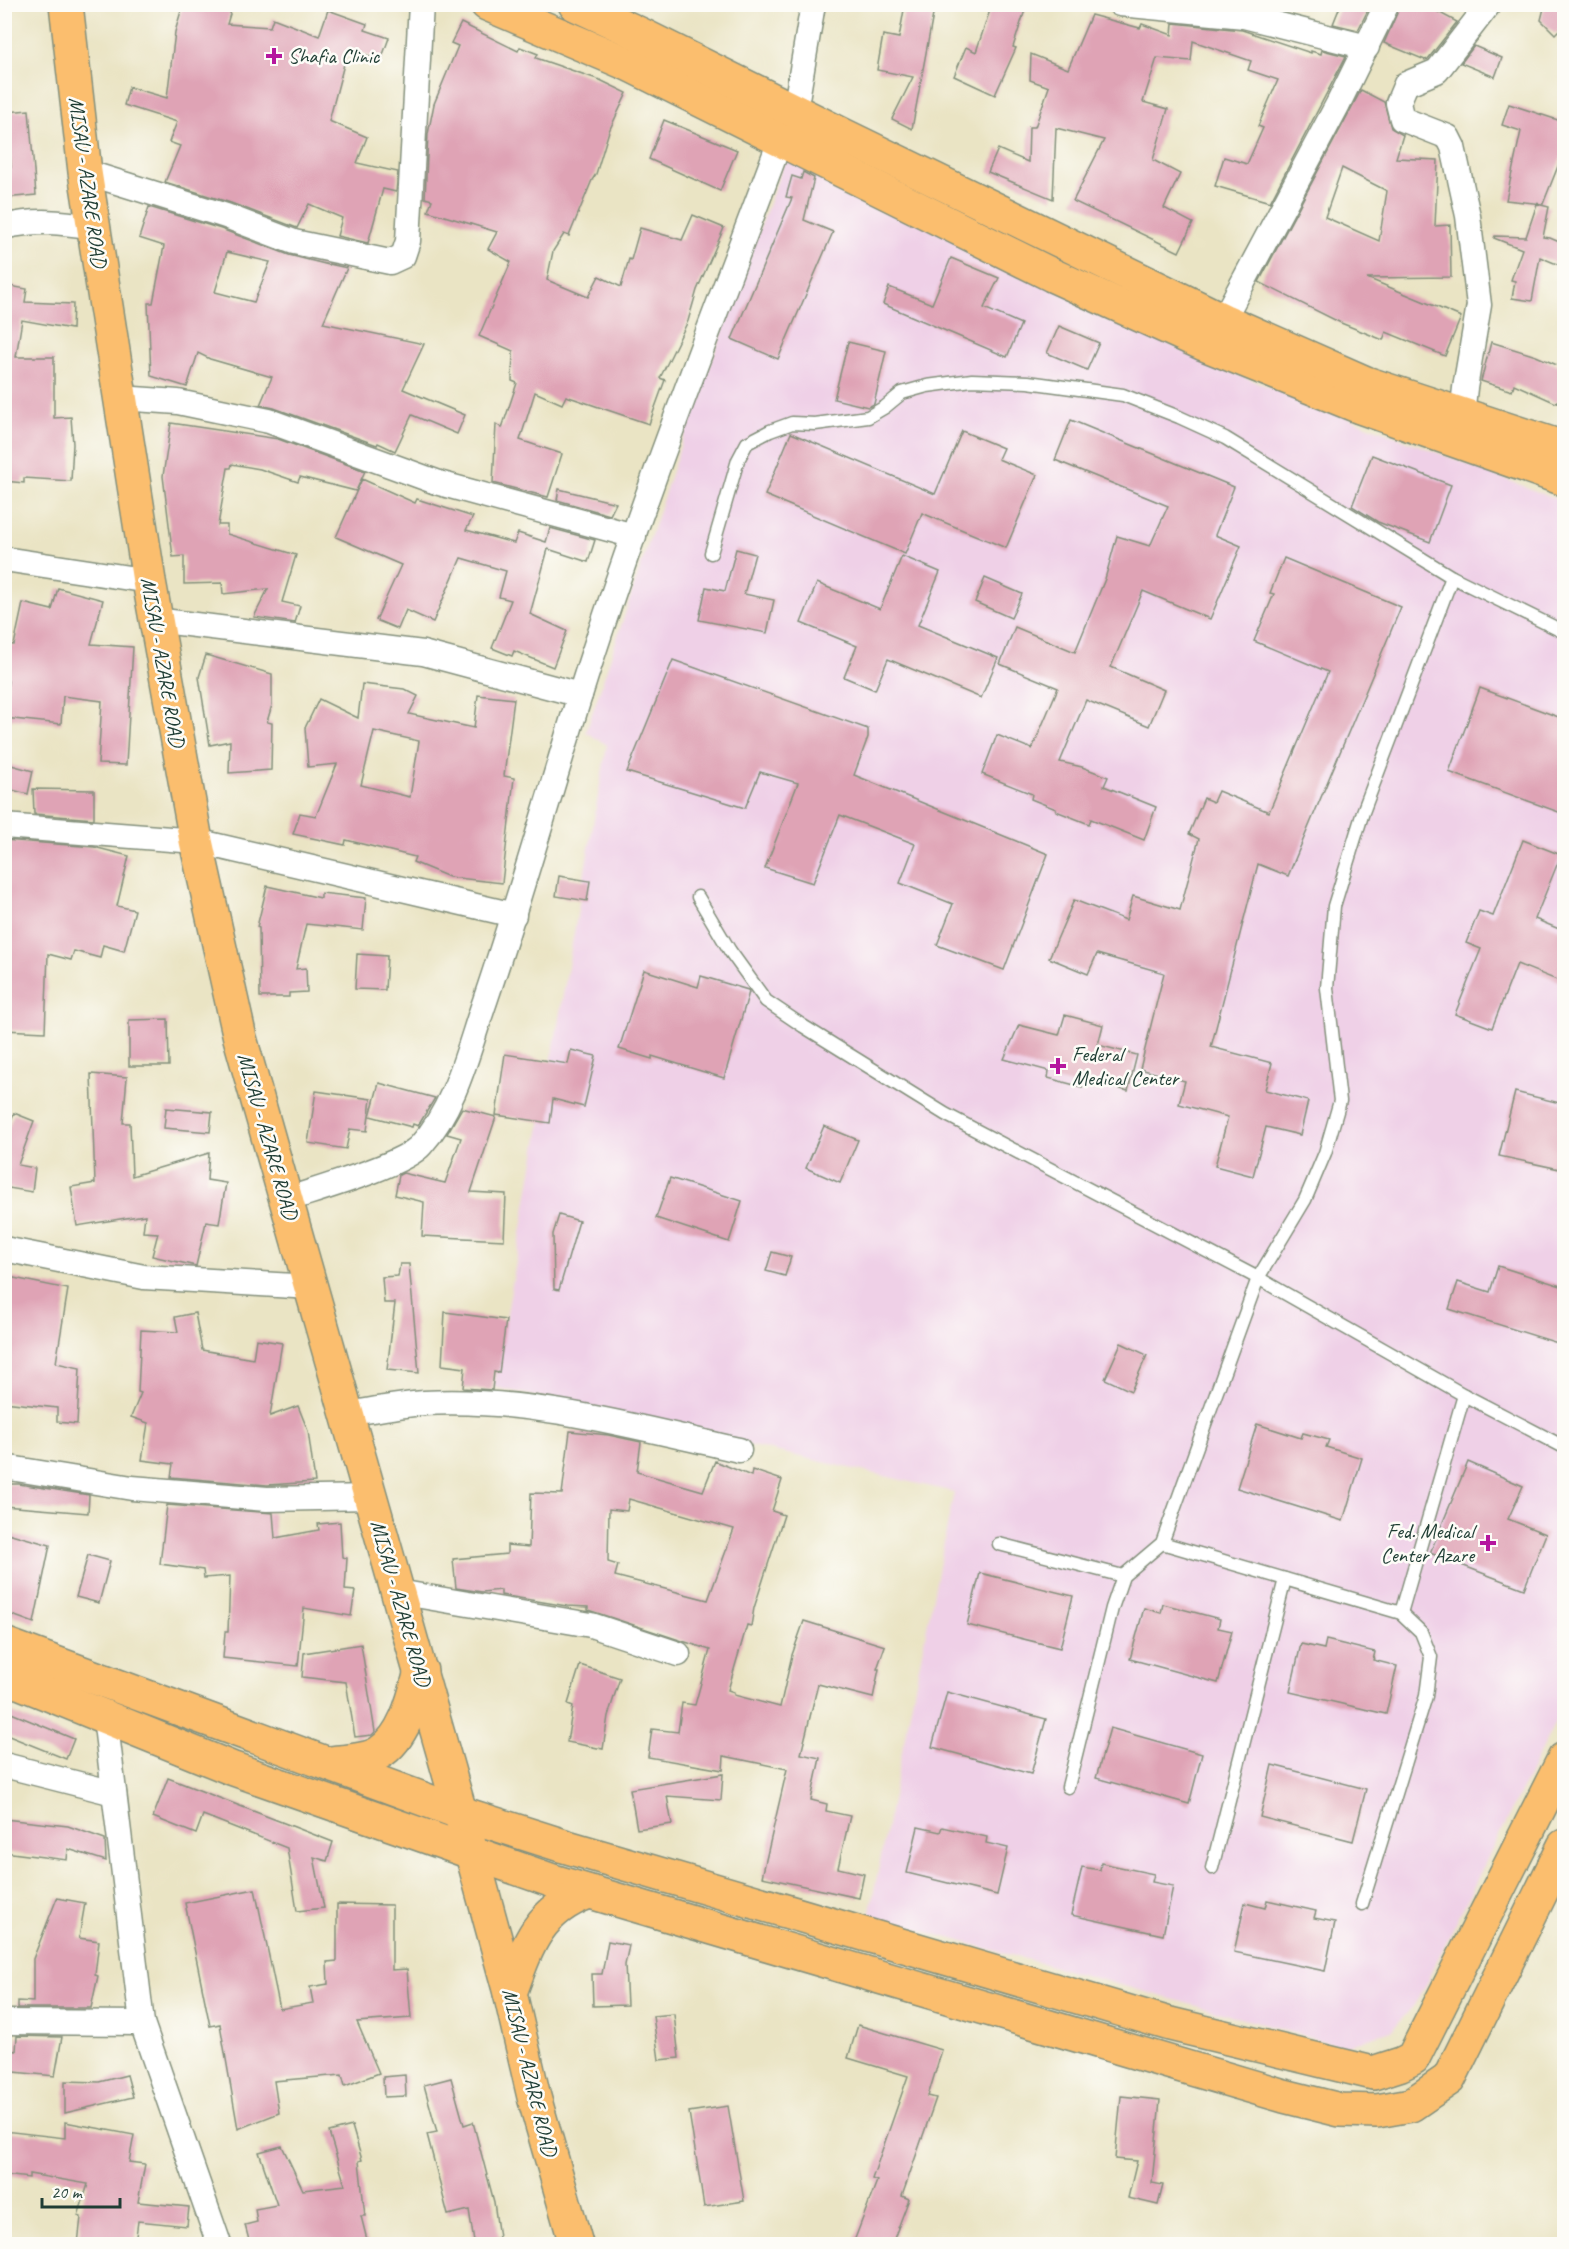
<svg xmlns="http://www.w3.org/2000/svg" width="1569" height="2249" font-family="Caveat,sans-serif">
<rect width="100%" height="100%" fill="#fdfcf7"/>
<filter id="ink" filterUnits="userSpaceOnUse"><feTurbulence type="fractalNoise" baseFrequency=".0167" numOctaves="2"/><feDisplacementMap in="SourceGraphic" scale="12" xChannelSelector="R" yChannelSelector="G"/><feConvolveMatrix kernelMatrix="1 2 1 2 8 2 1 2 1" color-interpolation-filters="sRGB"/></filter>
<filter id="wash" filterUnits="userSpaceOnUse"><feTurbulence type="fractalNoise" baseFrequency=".008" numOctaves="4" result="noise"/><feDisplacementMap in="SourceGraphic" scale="24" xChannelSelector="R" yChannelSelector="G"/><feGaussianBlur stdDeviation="1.35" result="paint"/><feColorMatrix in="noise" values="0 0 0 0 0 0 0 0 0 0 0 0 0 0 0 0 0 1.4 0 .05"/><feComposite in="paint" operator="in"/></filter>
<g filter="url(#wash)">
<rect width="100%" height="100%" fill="#eae4c4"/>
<path fill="#efd0e7" d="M786,157l429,209 349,136v1202l-148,299 -23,26 -48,18 -476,-131 85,-424 -460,-105 113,-642 -21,-13 93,-282z"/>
<g id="blocks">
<g fill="#dfa3b5" fill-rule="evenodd">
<path d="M183,4h50l-6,20 43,3 3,-9 46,18 9,-26 39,14 -2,6 24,8 -8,22 -33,-11 -19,72 38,16 -10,26 41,9 -2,20 -13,-3 -15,54 -31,-7 5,-18 -33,-14 -12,24 -66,-25 -66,-21 15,-36 -11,-4 8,-20 -53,-17 5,-18 38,11 8,-66z"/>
<path d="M905,4h30l-23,125 -20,-10 21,-42 -36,-7 6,-35 16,3z"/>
<path d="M992,4h35l-14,43 3,1 -21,47 -41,-19 12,-29 10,5z"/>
<path d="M1341,4h30l-13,26 -25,-6z"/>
<path d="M1401,4h22l34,18 -29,37 -3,1 -41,-17z"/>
<path d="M1545,4h19v21l-9,9 -14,-14z"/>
<path d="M1091,15l49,13 2,-4 30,11 1,-12 69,7 69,23v-2l10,3 1,-4 24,6 -76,146 -55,-16 9,-29 23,7 16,-36 -5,-2 20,-46 -30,-10 3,-9 -58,-20 -2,20 -34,-3 -14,44 25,7 -15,51 27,14 -16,34 29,15 -14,29 -106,-51 31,-61 -48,-12 -3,71 -65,-27 10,-23 30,13 1,-35h6l14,-40 -19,-7 1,-26 37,15z"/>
<path d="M461,23l57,28 2,-4 18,7 -2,4 64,22 27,13 -18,38 -13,43 -4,6 -23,56 -5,-2 -11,17 -6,29 41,17 11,-21 22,11 8,-28 2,1 9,-32 42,12 11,-25 31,13 -27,62 -9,31 -28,57 5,2 -16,44 -83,-28 -4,8 -27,-12 -15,48 42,14 -14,43 -55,-14 3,-59 6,4 15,-45 -5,-2 1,-30 -34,-15 32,-74 -23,-13 9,-17 -69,-21 4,-11 -7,-2 3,-64 6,-30 24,-58 -7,-3z"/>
<path d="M1474,46l28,12 -7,19 -34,-14z"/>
<path d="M1361,90l23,12 7,26 12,7 -7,23 42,2 -3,66 15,-1 1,52 -84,1 94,39 -16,39 -59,-24 -3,8 -42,-17 -82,-41zM1342,168l45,23 -8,50 -54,-24z"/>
<path d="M1509,104l55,18v29l-21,53 -37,-4 15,-69 -19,-6z"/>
<path d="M29,110l7,85 -32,3v-31h7l-4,-55z"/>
<path d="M664,120l73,30 -17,41 -71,-32z"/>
<path d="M803,172l11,6 -10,42 29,12 -55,127 -46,-20 60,-141 -6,-1 6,-21 9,3z"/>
<path d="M1537,204l12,3 -6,30 7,1 14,6v23l-24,-10 -8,44 -20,-3 3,-17 -4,-1 11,-31 -28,-11 1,-2 31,1z"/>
<path d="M149,207l72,22 68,26 40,10v-1l18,4 -24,55 101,21 -21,45 62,26 -8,19 -45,-19 -17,36 -17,-8 -1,2 -103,-37 -14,-3 12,-28 -62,-18 -12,-6 -11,34 -36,-11 -3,-73h5l11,-57 -25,-8zM227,252l43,10 -16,40 -39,-10z"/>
<path d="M951,258l48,20 -15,30 37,16 -14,33 -124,-53 6,-17 43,17z"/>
<path d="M4,285l23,4 -2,13 48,2 -1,25 -50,-9 -6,37h38v61l17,-1 2,27 -2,37 -47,-3v5l-20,-2v-125h3h-3z"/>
<path d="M1059,326l40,17 -12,27 -40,-17z"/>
<path d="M848,342l38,9 -12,53 -6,3 -34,-8z"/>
<path d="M1491,342l45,14 28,12v36l-7,-3 -1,2 -42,-19 -2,7 -31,-10z"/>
<path d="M1071,420l163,67 -19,48 26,11 -31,73 -67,-28 -32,76 53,23 -15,36 -63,-26 -26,62 22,5 26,10 -4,9 52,21 -12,33 -53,-21 -2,5 -33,-13v-2l-25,-10 1,-5 -50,-20 15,-39 35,14 26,-61 -58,-24 15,-37 60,25 30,-73 12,-43 33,10 18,-40 -113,-46z"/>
<path d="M171,423l107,16 87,32 -9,20 -56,-14 -2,5 -38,-13 -28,-5 -1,4h-3l-10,57h9v9l69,21 -14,47 18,4 -5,17 -41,-6 14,-28 -45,5 -1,-11 -38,1v-28l-11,1 -10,-81z"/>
<path d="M962,431l41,17 -5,11 39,16 -31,73 -84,-35 -17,41 -140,-59 26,-62 144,61z"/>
<path d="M1372,455l79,30 -21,57 -52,-20 -26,-16z"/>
<path d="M362,479l53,24 2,-4 56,18 -7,13 48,13 4,-10 28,9 4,-14 45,12 -7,22 -40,-13 -18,65 37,17 -14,36 -39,-16 -2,5 -20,-8 19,-48 -12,-3 7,-26 -45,-13 -28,64 -27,-12 -8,19 -22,-9 25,-55 -65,-28z"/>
<path d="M559,489l57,14 -6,12 -53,-15z"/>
<path d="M736,549l19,5 -11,40 30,6 -7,33 -68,-13 7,-33 19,4z"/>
<path d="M902,556l38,16 -22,53 80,33 -17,40 -93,-39 -13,31 -31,-13 13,-31 -56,-23 16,-40 63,26z"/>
<path d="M1284,558l117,49 -113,269 -30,-12 -47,183 61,16 -7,27 43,11 -8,34 -34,-8 -13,49 -38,-10 13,-49 -49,-13 6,-23 -45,-12 24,-96 -67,-19 -9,20 -39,-16 25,-58 52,20 7,-24 47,14 19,-71 -10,-5 15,-36 9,4 5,-11 51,21 59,-140 -74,-31 20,-47 -4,-1z"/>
<path d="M985,578l37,16 -11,24 -36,-16z"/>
<path d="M58,588l45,12 -12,44 42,3 -7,118 -28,-1 4,-63 -39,-5 -2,28 -57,-6 4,-37h-4v-37l10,1 9,-42 29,7z"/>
<path d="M206,655l66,19v31l-5,17 5,1 -1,47 -42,3 1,-32 -20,4 -11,-68z"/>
<path d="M673,660l195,69v8l-14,38 194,79 -44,116 -67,-25 16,-41 -53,-21 15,-39 -75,-29 -27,68 -48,-15 33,-85 -38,-11 -15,36 -118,-36z"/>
<path d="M362,684l42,5 14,7 -9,18 65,14 4,-33 36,4 -10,77 10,2 -12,105 -53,-6 -36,-15 2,-5 -69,-17 -1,5 -52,-11 7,-21 16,3 21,-52 -29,3 -3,-39 14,-29 39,19zM374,731l45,10 -9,56 -49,-12z"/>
<path d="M1480,688l84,31v95l-115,-42z"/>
<path d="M4,763l29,8 -5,23 -24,-6z"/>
<path d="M33,789l61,1v29l-60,-5z"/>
<path d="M4,840l90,7 35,9 -12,50 18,4 -11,41 -21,-6 -3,13 -26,-7 -3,9 -23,-6 -3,78 -41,-2z"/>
<path d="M1523,840l38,15 -26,64 29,12v52l-47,-19 -25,64 -37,-14 26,-65 -15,-6 13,-32 14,5z"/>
<path d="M559,876l31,5 -3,20 -31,-5z"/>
<path d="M267,886l54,12v-5l45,5 -3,32 -57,-6 -10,45 10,-1 1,24 -18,1v4h-29l-1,-69 -2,-1z"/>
<path d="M357,954l30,2 -2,34 -30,-1z"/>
<path d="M644,970l54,17 3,-11 47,14 1,2 -25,86 -72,-22v3l-33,-10z"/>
<path d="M1065,1015l38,10 -5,20 39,10 -9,36 -44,-12 -2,8 -34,-9 1,-7 -45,-12 15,-34 40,10z"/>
<path d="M168,1019l1,47h-40v-46z"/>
<path d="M571,1050l25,6 -12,51 -31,-8 -3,24 -54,-8 9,-61 63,10z"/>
<path d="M91,1074l36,3 -4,46h7l2,53 77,-23 -2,27 19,3 -7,41 -13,-2 -10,44 -44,-10 6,-23 -15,-1 2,-17 -68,11 -6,-39 24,-4z"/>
<path d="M379,1083l56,15 -17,28 -5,-2 -1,3 -42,-11z"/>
<path d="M316,1091l55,8 -4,32 -17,-2 -4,20 -38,-6z"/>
<path d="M1515,1092l49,12v66l-65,-14z"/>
<path d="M166,1108l46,4 -2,20 -46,-4z"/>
<path d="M462,1108l34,9 -25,75 35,2 -2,46 -82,-4 2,-34 -29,-7 4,-20 4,-2 42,10 16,-45 -14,-4z"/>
<path d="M14,1113l20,8 -16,44 17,3 -3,24 -23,-4 -3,7h-2v-58z"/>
<path d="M824,1126l34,14 -18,43 -34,-15z"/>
<path d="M670,1178l72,23 -13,41 -73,-24z"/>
<path d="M559,1215l20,6 -20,69 -5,-1 -1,-55z"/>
<path d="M772,1252l19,5 -6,19 -19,-5z"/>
<path d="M400,1264h9l10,109 -32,-3 8,-67h-11l-2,-26 16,-1z"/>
<path d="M1498,1266l66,21v58l-115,-36 9,-27 32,10z"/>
<path d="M4,1276l64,13 -12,74 24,5 -3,56 -20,-2v-14l-53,-6z"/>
<path d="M445,1312l61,8 -7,53 -5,-1 -2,18 -29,-2 2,-20 -23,-3z"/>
<path d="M195,1313l7,37 51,9 3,-20 26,4 -12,73 28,-10 10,25 7,51 -48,3 -96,-8 2,-13 -31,-4 6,-37 -17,-6 10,-24 -3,-1 3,-62 37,2 -3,-15z"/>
<path d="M1121,1343l26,12 -16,36 -26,-12z"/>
<path d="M1257,1424l44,14 2,-5 26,7 -3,7 36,11 -19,63 -106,-33z"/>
<path d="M570,1431l38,4 33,7 -4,30 66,19 12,-30 36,15 1,-6 30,10 -10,31 12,4 -30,93 -3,18 -4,-1 -19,65 6,2v3l46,12 12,-52 12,-34 81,25 -8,23h2l-6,29 -55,-14 -17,70 19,4 -9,42 16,4 -1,7 24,5 -12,52 26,6 -5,24 -97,-21 25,-108 -63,-13 -1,14 -75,-13 4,-28 26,3 4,-29 13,2 15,-55 -122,-40v-3l-21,-1 -66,-11v-5l-19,2 -26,-4 -3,-29 54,-5v-9l22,2 2,-54 31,1zM629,1499l105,30 -26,71 -93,-24 3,-11 -10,-3 1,-53 18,2z"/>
<path d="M1468,1462l55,24 -15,33 38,15 -22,55 -94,-36z"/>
<path d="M4,1484h15l70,11 -1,18 -84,-7z"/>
<path d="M167,1505l106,8 2,25 44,-8 -1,-6 22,-2 2,35 5,1 -2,32 10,1 -4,25 -47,-8 -6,58 -75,-8 2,-26h3l2,-56 -26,2 -1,-8 -43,-6z"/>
<path d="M4,1532l46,13 -16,78 -30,-11z"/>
<path d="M88,1555l22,6 -11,42 -23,-6z"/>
<path d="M980,1573l93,23 -13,52 -93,-23z"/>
<path d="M1163,1604l57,15 -2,9 14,3 -14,52 -88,-24 14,-51 17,5z"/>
<path d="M1326,1640l49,12 -2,8 24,6 -11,48 -96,-22 11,-48 23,5z"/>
<path d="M361,1644l14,88 -3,3 -17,2 -9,-55 -44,-5 2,-24z"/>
<path d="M580,1665l40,13 -12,38 -5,33 -36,-7 6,-36 -5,-2z"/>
<path d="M947,1692l99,27 -15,55 -99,-27z"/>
<path d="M4,1710l70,29 -8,20 -62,-25z"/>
<path d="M1110,1728l92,26 -13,50 -93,-26z"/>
<path d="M1272,1765l94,24 -13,52 -93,-24z"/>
<path d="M723,1774l-2,26 -54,-4 5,28 -35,5 -7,-40z"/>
<path d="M168,1778l165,64 -6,19 -13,-4 10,51 -27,3 -10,-63 -84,-33 -7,19 -43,-17z"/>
<path d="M4,1819l64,7 37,13 1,22 -38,-12 -1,11 -63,-8z"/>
<path d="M918,1827l22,5 2,-5 45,10 -1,6 22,5 -11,47 -90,-22z"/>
<path d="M1101,1863l53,11 -2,8 21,4 -10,49 -92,-20 11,-48 18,3z"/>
<path d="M255,1889l25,120 33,-6 -3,-16 18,-3 -1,-22 10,-1v-57l55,1v65l15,-1 4,49 -54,4 22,51 -34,13 -3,-11 -68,6 5,32 -41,16 -18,-105 -10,2 -25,-123z"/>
<path d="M57,1898l28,5 -6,35 20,3 -4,34 3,1 -7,32h-73v-7l15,1v-43z"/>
<path d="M1267,1900l49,11 -2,7 21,4 -10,49 -91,-19 11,-49 20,5z"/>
<path d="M608,1941l21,4 -4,20 2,40 -34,1 -1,-32h10z"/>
<path d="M674,2014l5,44 -20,2 -6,-44z"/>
<path d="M858,2025l84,25 -14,46 8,2 -34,98 7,3 -17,45h-39l24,-63 -5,-2 36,-103 -60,-18z"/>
<path d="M17,2036l45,1 -7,39 -51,-5v-22l12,2z"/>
<path d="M127,2075l6,22 -68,16v-32l34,1z"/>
<path d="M405,2075l1,21 -22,1 -1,-20z"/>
<path d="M451,2078l13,47 9,-3 21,80 5,36 -25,4 -5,-32 -21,5 -21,-81 10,-2 -13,-47z"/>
<path d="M1121,2096l39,4 -8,83 11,2 -5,20 -30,-7 9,-37 -22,-2z"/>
<path d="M728,2106l16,95 -40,6 -15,-95z"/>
<path d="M65,2122l69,13 -5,27 16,2 -7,38 51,5 -2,19 -49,-5 -3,23h-57l3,-27 -3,-1 10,-32 -59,-10v4l-25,-3v-44l61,7z"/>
<path d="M352,2126l10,34 -3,1 6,55h-4l7,28h-118l-5,-19 12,-3 -2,-13 22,-4 -18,-53 23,-6 21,44 42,-5 -16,-53z"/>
</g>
</g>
</g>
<g filter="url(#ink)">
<use href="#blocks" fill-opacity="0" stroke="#84907c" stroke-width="1.5"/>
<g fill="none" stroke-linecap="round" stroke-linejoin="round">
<defs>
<g id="service">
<path d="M711,553l27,-93 9,-17 23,-12 22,-8 23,1 53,-7 17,-10 17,-14 25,-7 45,-6 56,2 95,13 56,22 46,21 227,139 -89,235 -29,94 -7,82 13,113 -15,52 -20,47 -47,78 -96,265 -39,33 -11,32 -44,179"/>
<path d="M1452,577l112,55"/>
<path d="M698,897l32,54 36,50 37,25 142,88 313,164 206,117 100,52"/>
<path d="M1162,1543l239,70 20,19 10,25 -5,39 -64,208"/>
<path d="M999,1544l124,32"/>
<path d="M1401,1613l63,-218"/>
<path d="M1212,1868l73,-289"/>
</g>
<g id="minor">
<path d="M1120,4l124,12 123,31"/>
<path d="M795,111l18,-107"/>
<path d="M85,172l141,44 68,26 96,20 13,-6 5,-15 13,-237"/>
<path d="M4,227c31,-8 58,-5 89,0"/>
<path d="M1223,320l115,-216 49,-100"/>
<path d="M120,398l58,4 91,19 170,62 195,53"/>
<path d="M1462,415l3,-27 14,-83 -11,-89 -15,-69 -5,-10 -46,-18 -4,-16 8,-19 31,-13 52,-67"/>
<path d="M4,559l145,22"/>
<path d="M155,620l268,33 157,42"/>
<path d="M4,826l192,15 318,74"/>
<path d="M286,1200c29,-10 118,-35 135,-55 35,-39 47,-95 64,-144 34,-100 63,-202 94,-303 59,-188 132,-372 201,-557"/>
<path d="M4,1249l140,28 167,10"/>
<path d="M347,1414c26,-4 52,-9 77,-11 106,-6 212,24 315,47"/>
<path d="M4,1467l128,21 135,11 104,-2"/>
<path d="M398,1592l193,33 87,29"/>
<path d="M105,1717l37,306 77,221"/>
<path d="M4,1765l110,28"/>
<path d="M4,2022l138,1"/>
</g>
<g id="primary">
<path d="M66,4l19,168 64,409 47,260 44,197 232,816 38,139 24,104 42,147"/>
<path d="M487,4l141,60 424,211 152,69 156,63 204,72"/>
<path d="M575,4l67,31 203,101 378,184 143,63 198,65"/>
<path d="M4,1644l457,169 103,33 606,178 203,49 28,-9 12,-6 151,-299"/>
<path d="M4,1676l227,92 322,113 731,215 56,14 37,1 34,-6 38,-26 115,-233"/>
<path d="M329,1763c16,-2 37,-2 50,-10 26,-16 35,-55 42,-82"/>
<path d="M510,1993c17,-47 28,-83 79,-101"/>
</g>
</defs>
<use href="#service" stroke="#84907c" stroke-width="15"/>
<use href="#minor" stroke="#84907c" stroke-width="27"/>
<use href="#primary" stroke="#84907c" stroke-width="36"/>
<use href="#service" stroke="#fff" stroke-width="12"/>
<use href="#minor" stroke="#fff" stroke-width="24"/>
<use href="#primary" stroke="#fbbe6e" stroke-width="33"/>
</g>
</g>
<g fill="#b5179e" stroke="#fdfcf7" stroke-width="2">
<path d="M271 47h6v6h6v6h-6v6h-6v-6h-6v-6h6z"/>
<path d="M1055 1057h6v6h6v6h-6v6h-6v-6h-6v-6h6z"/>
<path d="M1485 1534h6v6h6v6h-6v6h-6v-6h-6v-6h6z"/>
</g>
<g text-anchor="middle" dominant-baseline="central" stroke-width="5" stroke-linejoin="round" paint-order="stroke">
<g font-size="21" fill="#1f3d34" stroke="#fdfcf7" text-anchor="start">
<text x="288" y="56">Shafia Clinic</text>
<text x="1072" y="1054">Federal<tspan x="1072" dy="24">Medical Center</tspan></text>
<text x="1474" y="1531" text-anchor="end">Fed. Medical<tspan x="1474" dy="24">Center Azare</tspan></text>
</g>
<g font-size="21" fill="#1f3d34" stroke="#fdfcf7">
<text transform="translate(88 182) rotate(82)">MISAU - AZARE ROAD</text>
<text transform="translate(163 662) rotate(80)">MISAU - AZARE ROAD</text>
<text transform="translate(268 1136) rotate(74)">MISAU - AZARE ROAD</text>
<text transform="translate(401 1603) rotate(74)">MISAU - AZARE ROAD</text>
<text transform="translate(530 2072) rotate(76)">MISAU - AZARE ROAD</text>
</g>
</g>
<rect width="1569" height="2249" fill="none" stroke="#fdfcf7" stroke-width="24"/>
<path d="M42 2198v9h78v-9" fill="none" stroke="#1f3d34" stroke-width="3"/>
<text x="51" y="2198" font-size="18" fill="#1f3d34" stroke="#fdfcf7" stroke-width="4.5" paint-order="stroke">20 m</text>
</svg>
